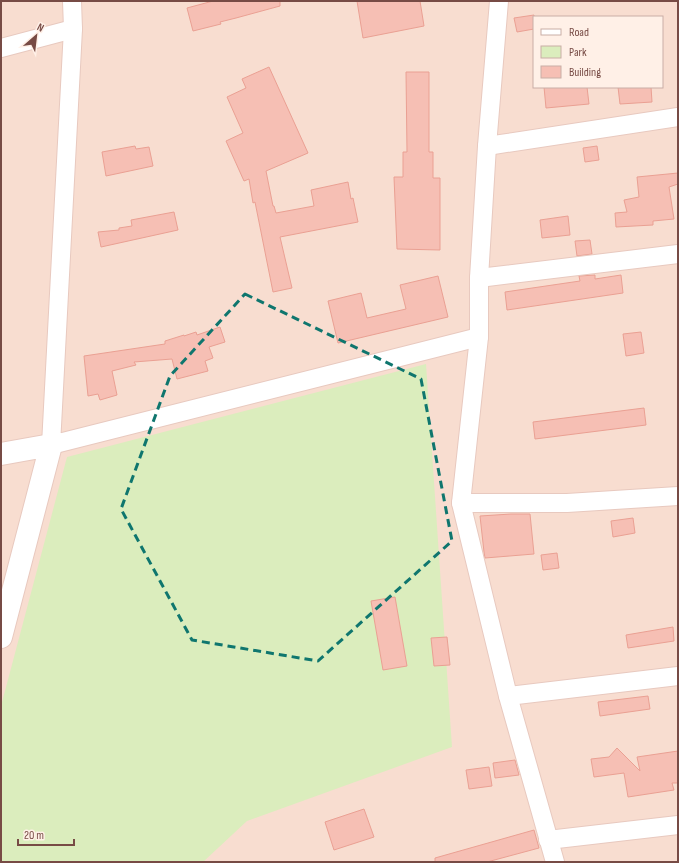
<svg xmlns="http://www.w3.org/2000/svg" width="679" height="863" font-family="'Sofia Sans Condensed',sans-serif">
<rect width="100%" height="100%" fill="#feebdf"/>
<path fill="#f8ddd0" fill-rule="evenodd" d="M1,1h677v861h-677zM534,17h128v70h-128z"/>
<path fill="#dbedbd" d="M426,364l26,383 -205,74 -44,41h-202v-156l66,-249z"/>
<g fill="#f6bfb4" stroke="#eaa093">
<path d="M213,1h67v5l-44,12 -16,4 1,2 -28,7 -6,-23z"/>
<path d="M357,1h63l4,25 -61,12z"/>
<path d="M534,15v14l-17,3 -3,-14z"/>
<path d="M269,67l39,86 -42,18 7,35h1l2,7 38,-7 -3,-16 37,-8 3,17 2,-1 5,24 -78,15 12,51 -19,4 -18,-90 -2,1 -4,-24 -5,2 -18,-40 17,-8 -16,-36 19,-9 -4,-9z"/>
<path d="M406,72h23v80h4v26h7v72l-43,-1 -3,-72h9v-25h4z"/>
<path d="M544,87h43l2,17 -43,4z"/>
<path d="M618,87h33l1,15 -32,2z"/>
<path d="M135,146l1,3 13,-2 4,19 -47,10 -4,-24z"/>
<path d="M597,146l2,14 -14,2 -2,-14z"/>
<path d="M678,173v11l-9,3 5,32 -21,2v4l-37,2 -1,-14 12,-1 -3,-12 15,-3 -2,-20z"/>
<path d="M174,212l4,18 -77,17 -3,-15 21,-2v-2l13,-2 -1,-6z"/>
<path d="M568,216l2,19 -28,3 -2,-18z"/>
<path d="M590,240l2,14 -15,2 -2,-15z"/>
<path d="M595,275v4l26,-4 2,18 -116,17 -2,-18 75,-11 -1,-5z"/>
<path d="M438,276l10,41 -110,26 -10,-42 33,-8 6,25 39,-9 -6,-24z"/>
<path d="M220,327l5,15 -16,5 4,11 -8,3 3,10 -31,8 -5,-20 -38,3 2,3 -24,6 5,24 -17,5 -2,-6 -10,2 -4,-40 81,-12v-3l19,-6v1l12,-4 1,3z"/>
<path d="M641,332l3,21 -18,3 -3,-22z"/>
<path d="M644,408l2,17 -111,14 -2,-17z"/>
<path d="M511,514h19l4,40 -49,4 -1,-6 -4,-36z"/>
<path d="M633,518l2,15 -22,4 -2,-16z"/>
<path d="M557,553l2,15 -16,2 -2,-15z"/>
<path d="M395,597l12,69 -24,4 -12,-69z"/>
<path d="M673,627l1,14 -46,7 -2,-13z"/>
<path d="M447,637l3,28 -16,1 -3,-28z"/>
<path d="M648,696l2,13 -50,7 -2,-14z"/>
<path d="M617,748l23,23 -3,-14 41,-6v32h-6l2,7 -46,7 -4,-24 -30,4 -3,-18 18,-2z"/>
<path d="M515,760l4,15 -24,3 -2,-15z"/>
<path d="M489,767l3,19 -23,3 -3,-19z"/>
<path d="M364,809l10,28 -40,13 -9,-28z"/>
<path d="M534,830l5,18 -52,14h-52v-4z"/>
</g>
<g fill="none" stroke-linecap="round" stroke-linejoin="round">
<defs>
<g id="minor">
<path d="M72,1l1,28 -22,416 428,-108"/>
<path d="M499,1l-12,145 -8,132v59l-18,166 47,193 47,166"/>
<path d="M1,48l72,-19"/>
<path d="M487,146l191,-29"/>
<path d="M479,278l199,-24"/>
<path d="M461,503h106l111,-7"/>
<path d="M508,696l170,-20"/>
<path d="M548,840l130,-15"/>
</g>
<path id="tertiary" d="M1,454l50,-9 -50,192"/>
</defs>
<use href="#minor" stroke="#e8c9bf" stroke-width="20"/>
<use href="#tertiary" stroke="#e8c9bf" stroke-width="24"/>
<use href="#minor" stroke="#fff" stroke-width="18"/>
<use href="#tertiary" stroke="#fff" stroke-width="22"/>
</g>
<path fill="none" stroke="#0f766e" stroke-width="3" stroke-dasharray="8 5" stroke-linejoin="round" d="M245,294l176,85 31,162 -134,120 -126,-21 -71,-131 49,-133z"/>
<rect width="679" height="863" fill="none" stroke="#774b45" stroke-width="4"/>
<rect x="533" y="16" width="130" height="72" fill="#fff0e7" stroke="#c9aea6"/>
<rect x="541" y="29" width="20" height="6" fill="#ffffff" stroke="#c9aea6"/>
<text x="569" y="36" font-size="12" fill="#774b45">Road</text>
<rect x="541" y="46" width="20" height="12" fill="#dbedbd" stroke="#c9aea6"/>
<text x="569" y="56" font-size="12" fill="#774b45">Park</text>
<rect x="541" y="66" width="20" height="12" fill="#f6bfb4" stroke="#c9aea6"/>
<text x="569" y="76" font-size="12" fill="#774b45">Building</text>
<g transform="translate(36 36) rotate(28)" stroke="#fff0e7" stroke-width="3" paint-order="stroke">
<path d="M0-3L7 15L0 10L-7 15Z" fill="#774b45"/>
<text y="-6" font-size="11" font-weight="bold" text-anchor="middle" fill="#774b45">N</text>
</g>
<path d="M18 839v6h56v-6" fill="none" stroke="#774b45" stroke-width="2"/>
<text x="24" y="839" font-size="12" fill="#774b45" stroke="#fff0e7" stroke-width="3" paint-order="stroke">20 m</text>
</svg>
